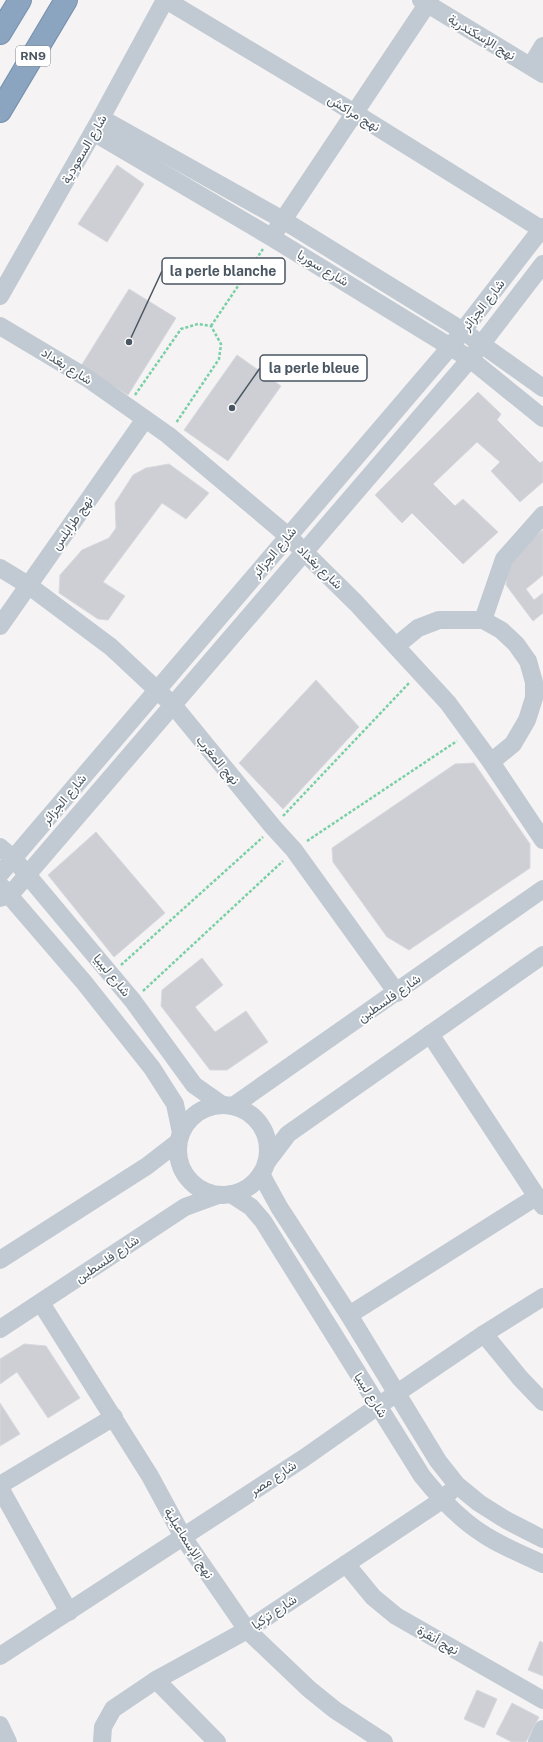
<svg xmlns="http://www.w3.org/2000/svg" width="543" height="1742" font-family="'Public Sans',Vazirmatn,sans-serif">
<rect width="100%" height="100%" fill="#f5f3f3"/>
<g fill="#cdcfd5" stroke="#d7d9de">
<path d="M117,165l27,19 -37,58 -29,-18z"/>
<path d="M129,289l47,29 -48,77 -47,-29z"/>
<path d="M237,355l44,31 -53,75 -44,-31z"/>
<path d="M478,392l23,22 -4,6 43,43 3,-2v21l-23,20 -29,-31 9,-9 -23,-20 -44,42 22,22 8,-7 35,33 -35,32 -51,-51 -10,10 -27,-28z"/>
<path d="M169,464l40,29 -23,26 -24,-16 -59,79 22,14 -17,24 -10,-1 -39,-26 1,-18 22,-25 27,-12 7,-10 -1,-25 18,-28 13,-7z"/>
<path d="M543,530v45l-17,14 8,11 9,-7v20l-10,8 -27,-36 2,-25z"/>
<path d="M316,680l43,47 -76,82 -44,-46z"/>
<path d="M474,763l56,81v24l-121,82 -22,-13 -54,-75 -1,-14 123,-84z"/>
<path d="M96,832l69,81 -51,44 -66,-82z"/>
<path d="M202,958l21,27 -28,22 20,25 31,-21 22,31 -41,28h-17l-49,-64 1,-16z"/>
<path d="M24,1344l22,2 34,52 -32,20 -31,-46 -17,12v-25z"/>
<path d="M0,1403l20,31 -20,12z"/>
<path d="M540,1641l3,2v33l-15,-6z"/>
<path d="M477,1690l20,9 -13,29 -20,-9z"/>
<path d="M512,1703l27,14 -13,25h-14l-16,-8z"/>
</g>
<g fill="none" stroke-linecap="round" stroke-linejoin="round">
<defs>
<g id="highway">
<path d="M0,33l20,-33"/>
<path d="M0,111l66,-111"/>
</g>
</defs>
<use href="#highway" stroke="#7690ad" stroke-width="24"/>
<g stroke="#7ad0a6" stroke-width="2.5" stroke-dasharray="3 2" stroke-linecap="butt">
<path d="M211,326l52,-77"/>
<path d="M135,395l46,-66 17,-5 13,2 10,18 -2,15 -43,64"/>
<path d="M283,816l127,-134"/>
<path d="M307,841l150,-100"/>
<path d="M121,965l142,-128"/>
<path d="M143,991l140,-130"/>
</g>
<g stroke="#c1cad2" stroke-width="18">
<path d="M166,0l187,112 188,117"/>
<path d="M421,0l122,74"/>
<path d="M531,66l12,-20"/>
<path d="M101,118l182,102 180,111 80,57"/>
<path d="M93,132l178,105 199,122 73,59"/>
<path d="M277,229l153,-229"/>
<path d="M0,296l101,-178 64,-118"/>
<path d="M0,326l87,52 81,57 120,101 68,67 92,100 43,59 52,78"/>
<path d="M0,568l28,17 83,62 62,58 100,122 21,23 103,143"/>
<path d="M483,620l21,-61 39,-44"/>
<path d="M0,626l145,-207"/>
<path d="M396,646l22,-18 21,-8h44l18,10 15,14 12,17 6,21v16l-7,22 -14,24 -22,18"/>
<path d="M0,847l14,12 119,142 61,84 27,19"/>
<path d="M0,874l451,-528 92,-119"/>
<path d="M2,887l81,94 69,87 23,36 6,29"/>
<path d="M0,898l10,-3 17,-20 443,-516 73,-95"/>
<path d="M430,1034l113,172"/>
<circle cx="223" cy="1150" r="45"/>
<path d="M233,1106l310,-217"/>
<path d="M266,1163l22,-29 255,-179"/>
<path d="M261,1174l18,33 70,108 89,146 19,24 22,18 27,17 37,19"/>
<path d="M231,1194l20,13 12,14 159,255c20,25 42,48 71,64 16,9 33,16 50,24"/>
<path d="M0,1260l147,-94 31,-24"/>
<path d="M41,1303l109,173 33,61 64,93 62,59 26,21 49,32"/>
<path d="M349,1315l187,-118"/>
<path d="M0,1329l185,-122 33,-12"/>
<path d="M484,1334l36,44 23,24"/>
<path d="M0,1485l114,-68"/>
<path d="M0,1488l69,124"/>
<path d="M346,1564l27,33 23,19 147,84"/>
<path d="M0,1656l304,-198 74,-52 106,-72 59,-37"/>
<path d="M156,1680l61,62"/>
<path d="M0,1725l8,17"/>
<path d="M102,1742l1,-15 10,-18 43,-29 91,-50 195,-130 8,-8"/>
<path d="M537,1742l6,-13"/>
</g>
<use href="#highway" stroke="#8ba5c1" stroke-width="22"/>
</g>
<g text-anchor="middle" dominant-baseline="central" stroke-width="3.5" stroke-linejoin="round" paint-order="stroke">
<rect fill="#fff" stroke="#808990" stroke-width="1" x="16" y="46" width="34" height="20" rx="3"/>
<g font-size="12" font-weight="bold" fill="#4a5661">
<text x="33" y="56">RN9</text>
</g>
<g font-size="13" fill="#4a5661" stroke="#fff">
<text transform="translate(482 37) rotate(31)">نهج الإسكندرية</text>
<text transform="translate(354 113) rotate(31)">نهج مراكش</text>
<text transform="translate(84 149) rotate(-60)">شارع السعودية</text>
<text transform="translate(323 268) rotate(31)">شارع سوريا</text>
<text transform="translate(483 305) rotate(-52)">شارع الجزائر</text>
<text transform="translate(67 366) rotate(32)">شارع بغداد</text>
<text transform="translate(72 523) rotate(-55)">نهج طرابلس</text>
<text transform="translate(274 552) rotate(-50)">شارع الجزائر</text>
<text transform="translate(320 567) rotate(44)">شارع بغداد</text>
<text transform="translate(218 760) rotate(50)">نهج المغرب</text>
<text transform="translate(64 799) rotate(-50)">شارع الجزائر</text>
<text transform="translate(112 975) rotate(51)">شارع ليبيا</text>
<text transform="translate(389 998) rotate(-35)">شارع فلسطين</text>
<text transform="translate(107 1259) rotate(-34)">شارع فلسطين</text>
<text transform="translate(371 1395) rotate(58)">شارع ليبيا</text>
<text transform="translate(273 1478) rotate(-33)">شارع مصر</text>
<text transform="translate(189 1543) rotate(58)">نهج الإسماعيلية</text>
<text transform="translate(274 1612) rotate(-34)">شارع تركيا</text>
<text transform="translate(438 1640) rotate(29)">نهج أنقرة</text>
</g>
</g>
<path fill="none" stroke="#4a5661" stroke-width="1.5" d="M129 342L162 271M232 408L260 368"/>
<g fill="#4a5661" stroke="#fff" stroke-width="1.5">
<circle cx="129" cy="342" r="4"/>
<circle cx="232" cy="408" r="4"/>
</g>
<g fill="#fff" stroke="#4a5661" stroke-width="1.5">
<rect x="162" y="258" width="123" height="26" rx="4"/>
<rect x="260" y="355" width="107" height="26" rx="4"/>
</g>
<g font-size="14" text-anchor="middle" font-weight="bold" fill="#4a5661">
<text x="223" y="276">la perle blanche</text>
<text x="314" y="373">la perle bleue</text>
</g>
</svg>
